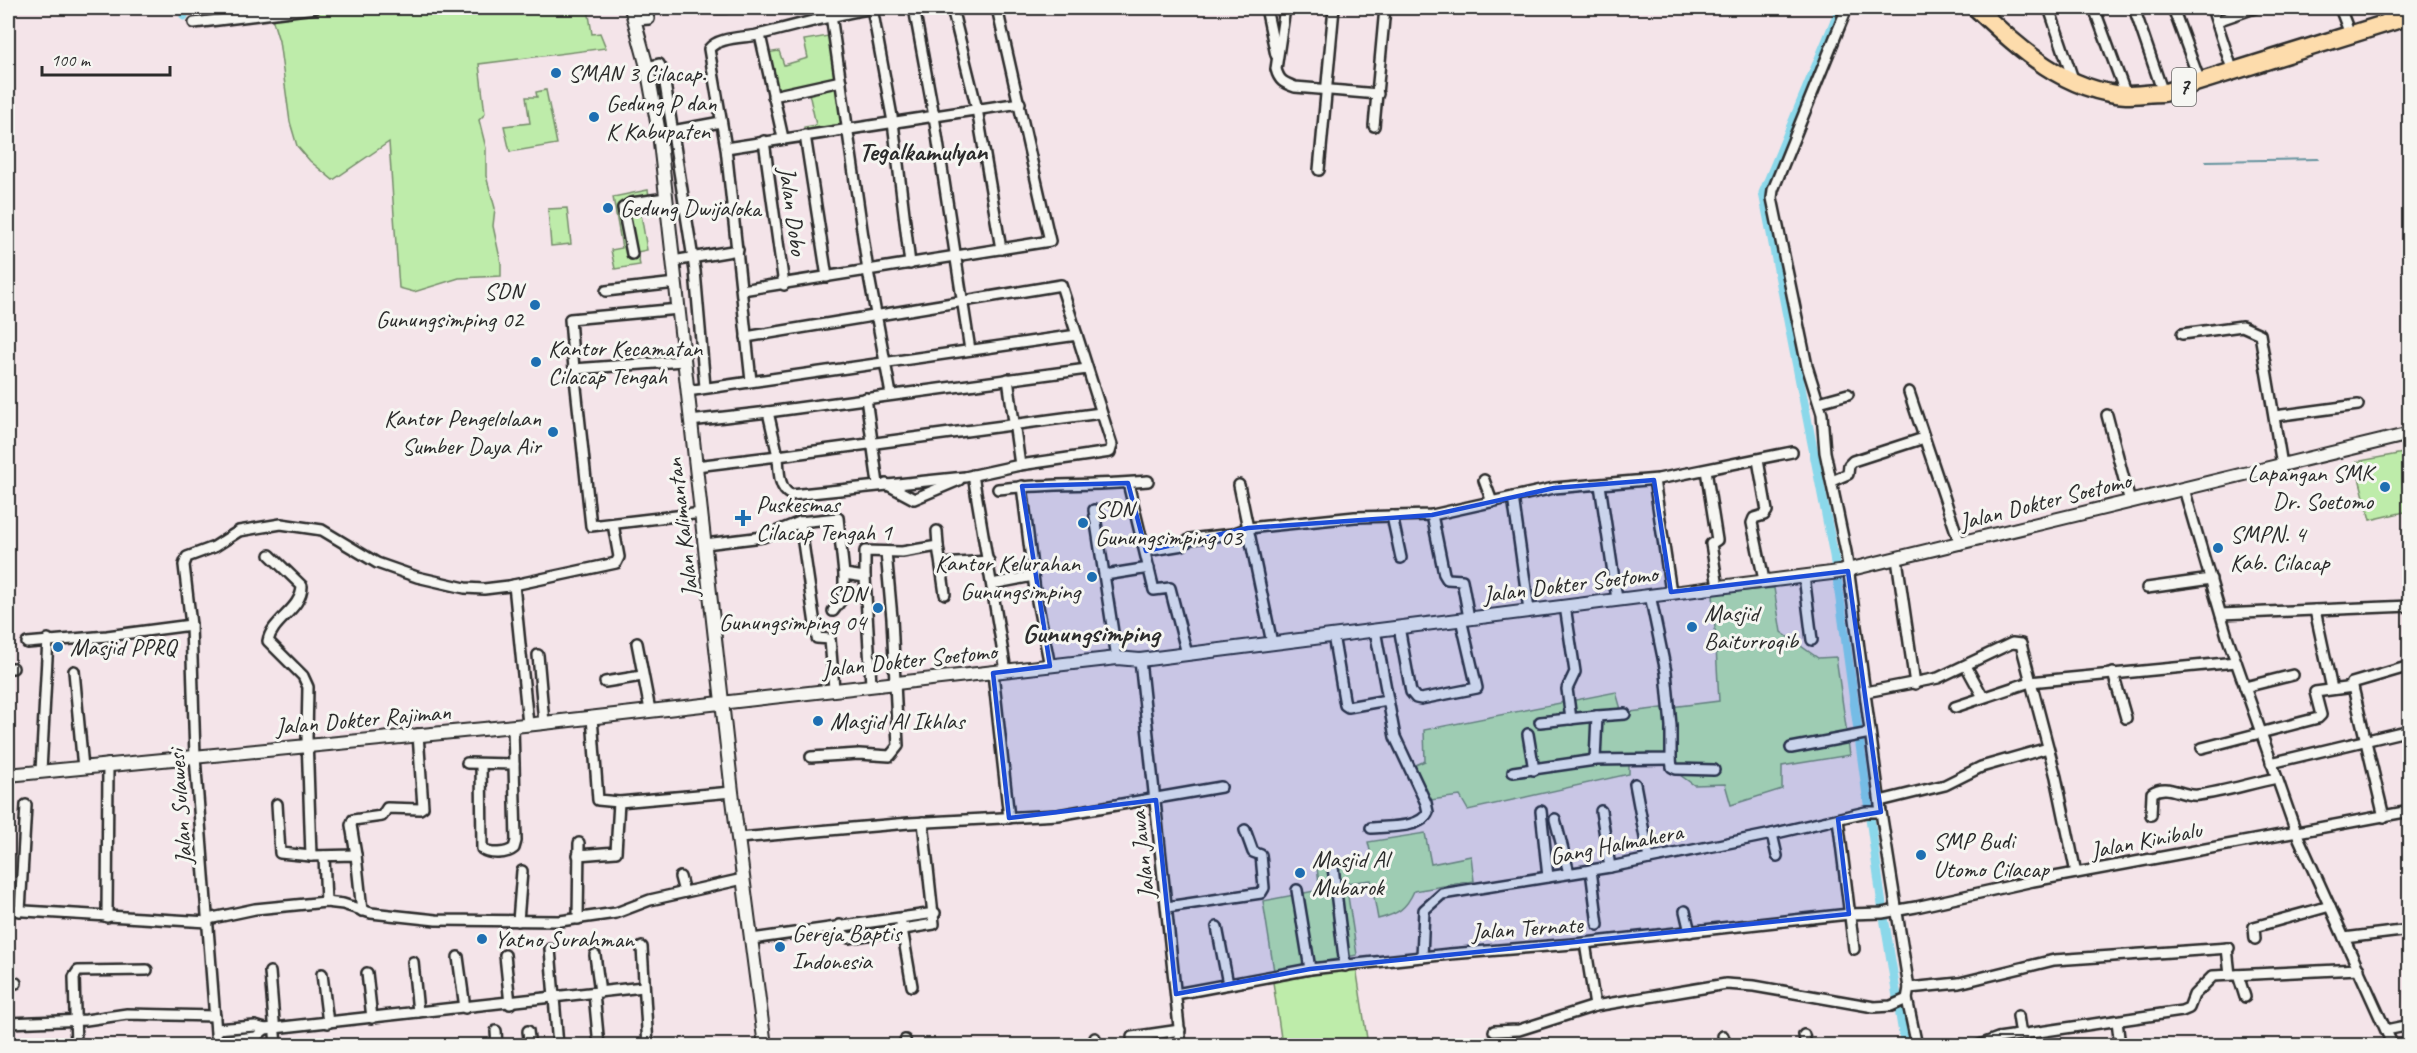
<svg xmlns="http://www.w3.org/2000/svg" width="2417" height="1053" font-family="Caveat,sans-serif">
<rect width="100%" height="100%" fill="#f4e4e9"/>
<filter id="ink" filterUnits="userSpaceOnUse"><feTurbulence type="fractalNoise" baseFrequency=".0167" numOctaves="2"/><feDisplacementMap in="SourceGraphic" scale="12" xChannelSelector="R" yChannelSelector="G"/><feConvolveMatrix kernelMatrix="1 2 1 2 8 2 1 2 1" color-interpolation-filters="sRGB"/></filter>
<g filter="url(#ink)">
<g fill="#beecaa" stroke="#748c6a" stroke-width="1.5">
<path d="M269,8h319l4,26 8,-1 6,15 -127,16 6,50 -6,6 7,28v28l9,32 -2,18 8,37v13l-42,2 -45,14 -15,-4 -10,-146 -56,38 -23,-19 -13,-15 -7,-24 -11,-81z"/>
<path d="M828,36l17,90 -40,6 -1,-5 12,-2 -7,-32 -31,5 -12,-45 13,-2 5,14 24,-7 -4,-18z"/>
<path d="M546,90l11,54 -47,8 -6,-26 26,-3 -4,-26h11l-1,-5z"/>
<path d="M648,190l4,21 -11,3 6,36 -10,2 3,13 -25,4 -4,-19 11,-2 -9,-51z"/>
<path d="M567,208l4,36 -20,2 -3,-37z"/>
<path d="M2409,452v59l-39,9 -15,-58z"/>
<path d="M1774,588l7,44 37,26 18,-1 14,98 -68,11v23l-51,16 -6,-21 -31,1 -45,-32 -20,5v16l-161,36 -8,-14 -37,5 -17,-32 19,-8 -1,-31 192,-38 6,21 97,-12 -6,-107z"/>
<path d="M1425,833l6,31 40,-8 3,25 -60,10c-8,18 -16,23 -36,28l-7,-39 -25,3 11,72 -83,16 -11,-70 57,-11 -3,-22 55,-9 -4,-17z"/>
<path d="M1356,967l12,78h-86l-9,-63z"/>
</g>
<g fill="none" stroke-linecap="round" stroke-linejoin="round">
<path stroke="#65939e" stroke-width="2" d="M2206,161l112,-2"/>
<g stroke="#8bd8ea" stroke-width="9">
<path d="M183,8l1,8"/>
<path d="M1840,8l-77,185 71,363 48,349 23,141"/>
</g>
<defs>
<g id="street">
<path d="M715,8h10"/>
<path d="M872,8l21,114 17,142"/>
<path d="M914,8l20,108 36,234"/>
<path d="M952,8l25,101 24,140"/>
<path d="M1266,8l10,47"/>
<path d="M1285,8l-9,61c3,12 8,14 19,18l83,7"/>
<path d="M1847,8l-74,182 -1,8 35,168 15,48 3,38 21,100 35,260 28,176 -2,11 10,47"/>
<path d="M2049,8l25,74"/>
<path d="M2094,8l32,87"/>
<path d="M2134,8l29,85"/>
<path d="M2173,8l27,74"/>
<path d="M2212,8l21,64"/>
<path d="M2340,8l10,26"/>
<path d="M2384,8l6,14"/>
<path d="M1981,12l12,-4"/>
<path d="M831,15l37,256 23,123"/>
<path d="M635,20l14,-1 -4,-11"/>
<path d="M2217,21l38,-13"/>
<path d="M194,23l121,-15"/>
<path d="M760,35l23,103"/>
<path d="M647,67l12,-3 4,7 32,200 10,116"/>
<path d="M773,96l68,-15"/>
<path d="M1374,126l11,-118"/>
<path d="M667,132l54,-10"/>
<path d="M805,135l22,142"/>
<path d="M764,141l20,144"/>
<path d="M726,148l294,-45"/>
<path d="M1319,170l15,-162"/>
<path d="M632,254l-9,-46 8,-5 35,-5"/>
<path d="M673,261l65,-11"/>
<path d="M742,290l308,-49 -53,-233"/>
<path d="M606,291l70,-8"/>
<path d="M679,309l-109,10 4,50 109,-8"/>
<path d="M2182,334l60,-8 18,8 22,131"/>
<path d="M746,337l315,-52 16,50"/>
<path d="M574,369l17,157 111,-13"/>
<path d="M1008,379l12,86"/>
<path d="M751,381l-25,-233 -17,-99c9,-12 34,-11 48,-14 39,-9 77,-21 118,-27"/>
<path d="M687,391l390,-56 35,110 -2,7 -90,13 -55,12 -174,18c-13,-6 -12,-26 -13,-39l-82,10"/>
<path d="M1909,392l51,152"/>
<path d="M866,398l12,86"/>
<path d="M1819,402l29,-8"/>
<path d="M768,412l319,-43"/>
<path d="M2107,415l23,87"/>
<path d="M2275,416l83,-11"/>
<path d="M690,421l78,-9 10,44 323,-43"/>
<path d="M1758,460l9,51 -3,4 -10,3 -2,5 12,57"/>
<path d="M1706,470l11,70 -6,4 7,43"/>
<path d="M973,475l33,196"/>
<path d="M1484,480l8,22"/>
<path d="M1654,480l17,112"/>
<path d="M1832,481l16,-7 1,-9 4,-4 71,-23"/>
<path d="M1128,483l26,107 16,-2 17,66"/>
<path d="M886,484l28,15 45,-19"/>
<path d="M1239,485l33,158"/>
<path d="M1600,485l17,114"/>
<path d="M1022,486l13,105 15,75"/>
<path d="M998,489c50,-6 100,-3 150,-8"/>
<path d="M2184,489l43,147 69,196 97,214"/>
<path d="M1513,497l16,113"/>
<path d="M1094,510l23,148"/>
<path d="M1432,515l12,59 3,5 15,1 7,38"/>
<path d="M1392,516l9,42"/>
<path d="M800,522l17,116 13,1 4,50"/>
<path d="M705,544l58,-7 37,-15 38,-4 6,56 21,3 6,108"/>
<path d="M938,546l7,48"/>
<path d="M1146,551l37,-6 7,-6 42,-5 16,-6 107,-11 77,-2 122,-27 104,-9 134,-27"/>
<path d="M270,555l32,31c0,23 -30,34 -34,55l35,35 5,11 -1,50 4,119 45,-1 6,56"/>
<path d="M1897,559l18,125"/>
<path d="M941,564l48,-3"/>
<path d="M1105,575l44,-7"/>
<path d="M1804,576l8,64"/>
<path d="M865,577v-26l37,1 36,-6 -1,-15"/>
<path d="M992,584l41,-8"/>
<path d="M514,585l14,139"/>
<path d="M2147,588l64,-9"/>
<path d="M1565,606l10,66 -8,17 4,30"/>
<path d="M2315,610l17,79"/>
<path d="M833,611l11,-15v-22"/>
<path d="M2221,614l189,-8"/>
<path d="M1399,627l12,65 5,6 5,1 56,-11 -16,-69"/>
<path d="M1333,635l12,70 3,2 39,-7"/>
<path d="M27,643l80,-7 84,-11"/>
<path d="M637,643l13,67"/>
<path d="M538,655l6,68"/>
<path d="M1140,660l41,386"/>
<path d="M1966,666l17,31"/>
<path d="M8,668h5"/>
<path d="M74,671l9,97"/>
<path d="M993,673l16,145"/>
<path d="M2113,673l13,45"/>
<path d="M605,682l37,-6"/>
<path d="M2245,687l48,-12"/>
<path d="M1866,692l72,-14 74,-35 9,1 35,133 20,96"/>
<path d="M1955,707l75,-25 206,-20"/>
<path d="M592,717l6,83 21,2 113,-10"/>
<path d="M1540,722l57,-6"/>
<path d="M1528,734l6,36"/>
<path d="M1791,748l79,-15"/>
<path d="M2202,748l116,-30 3,-3 -6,-23 38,-5"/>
<path d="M811,757l48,-3 31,2 8,-10 -6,-128 -6,-66"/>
<path d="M1671,759l1,8 4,2 38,1"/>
<path d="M1595,760l2,-44 28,-2"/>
<path d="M467,763l47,1"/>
<path d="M2271,763l139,-33"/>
<path d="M481,764l1,85c8,6 25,5 32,-1l2,-7 -3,-115"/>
<path d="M41,771l7,-132"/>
<path d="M1513,772l82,-12 76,-1v-33l-5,-54 -16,-77"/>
<path d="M1635,784l14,75"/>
<path d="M1880,801l65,-16 36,-18 67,-19"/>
<path d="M277,804l3,49 31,3"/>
<path d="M1541,811l7,66"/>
<path d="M1601,811l9,56"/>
<path d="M2151,815l1,-22c15,-11 30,4 46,2 26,-3 53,-12 79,-17"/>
<path d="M2384,817l-32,-134 58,-17"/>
<path d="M1555,819l14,54"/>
<path d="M1838,819l16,130"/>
<path d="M1371,828c16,-2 50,1 57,-16l-2,-9 -31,-66 -20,-107"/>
<path d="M1772,834l5,22"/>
<path d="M739,838l170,-15 149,-8 163,-28"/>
<path d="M356,855l-5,-30 2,-5 29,-4 5,-8 33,1 3,-2 -5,-73"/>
<path d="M578,855l38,-3 3,-50"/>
<path d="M324,856l2,46"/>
<path d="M1333,867l12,99"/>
<path d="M1591,870l7,55"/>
<path d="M680,877l4,15"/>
<path d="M1297,890l13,79"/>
<path d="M1167,907l94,-14 3,-5 -3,-33 -8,-3 -8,-22"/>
<path d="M8,910l200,12"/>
<path d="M20,911l6,-106"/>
<path d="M1685,911l5,21"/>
<path d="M107,917l1,-153"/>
<path d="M208,919l47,-10 71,-7 17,2 28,9 65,7 124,1 56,-8 34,-13 93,-21"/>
<path d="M578,919l1,-76"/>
<path d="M518,921l4,-50"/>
<path d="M901,923l11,63"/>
<path d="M840,925l3,9 6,4 85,-14 -11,-102"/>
<path d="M1217,927l11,57"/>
<path d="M2344,938l66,-8"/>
<path d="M752,939l183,-26"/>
<path d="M2255,939l-1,-12 76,-21"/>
<path d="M1585,943l10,63"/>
<path d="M642,947l6,99"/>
<path d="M2227,948l3,27"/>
<path d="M550,949l8,97"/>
<path d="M505,955l5,49"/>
<path d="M595,955l5,37"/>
<path d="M458,957l7,51"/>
<path d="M1422,957l2,-47 18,-16 168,-27 162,-33 94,-22h15"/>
<path d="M413,962l5,50"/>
<path d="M270,972l6,74"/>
<path d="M367,973l5,45"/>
<path d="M322,974l6,49"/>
<path d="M2238,975l7,22"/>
<path d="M8,983h8"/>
<path d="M1909,988l50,-5 95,-23 175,-12"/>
<path d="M594,993l5,53"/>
<path d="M1176,994l134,-25 140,-15 135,-11 264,-29 33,-1 34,-6 117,-26 377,-70"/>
<path d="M2018,1016l3,19"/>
<path d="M2117,1021l3,25"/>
<path d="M8,1023l78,-3 41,-6 88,2"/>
<path d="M216,1029l39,-3 10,3 -9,8 -39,4"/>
<path d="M265,1029l378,-42"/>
<path d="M2386,1030l24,-5"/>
<path d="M496,1031l1,15"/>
<path d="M528,1031l2,15"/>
<path d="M1494,1031l25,-1 76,-24 131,-22 28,2 120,21 17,-1 16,-7"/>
<path d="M1804,1035l2,11"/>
<path d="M1723,1036l3,10"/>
<path d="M1132,1037l48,-7"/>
<path d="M1095,1038v8"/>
<path d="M905,1040l1,6"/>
<path d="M76,1046l-2,-69 4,-6 69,-1"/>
<path d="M217,1046l-22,-289 -4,-132 -7,-60 3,-8 27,-10 25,-16 42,-7 41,6 55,33 40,14 48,11 19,1 25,-3 107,-23 3,-6 -6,-33"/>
<path d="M1977,1046l21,-8 184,-27 7,-3 5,-13 19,-19 146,-7"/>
</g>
<g id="secondary">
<path d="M631,8l16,59 12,66 73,659 33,254"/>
<path d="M8,775l527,-51 582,-66 23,2 699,-88 571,-138"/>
</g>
<path id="highway" d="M1976,8c43,40 88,83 150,87 12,0 25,-2 37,-2l247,-77"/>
</defs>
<use href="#street" stroke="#2b2b2b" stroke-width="14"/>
<use href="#secondary" stroke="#2b2b2b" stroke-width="16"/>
<use href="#highway" stroke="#2b2b2b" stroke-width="21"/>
<use href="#street" stroke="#f6f6f2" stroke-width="9"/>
<use href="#secondary" stroke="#f6f6f2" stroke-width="12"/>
<use href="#highway" stroke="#fddcac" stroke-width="16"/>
</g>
</g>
<path fill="#1d4ed8" fill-opacity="0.2" stroke="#1d4ed8" stroke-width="4.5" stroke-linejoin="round" d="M1654,480l17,112 177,-21 33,241 -43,7 11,95 -539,55 -134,25 -20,-194 -147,18 -16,-145 57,-7 -28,-180 106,-3 18,68 102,-23 184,-13 122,-27z"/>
<g fill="#1f6fb2" stroke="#f6f6f2" stroke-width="2">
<circle cx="556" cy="73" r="6"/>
<circle cx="594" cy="117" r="6"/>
<circle cx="608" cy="208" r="6"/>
<circle cx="535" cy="305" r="6"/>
<circle cx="536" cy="362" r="6"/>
<circle cx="553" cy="432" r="6"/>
<circle cx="2385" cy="487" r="6"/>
<path d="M740 509h6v6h6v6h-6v6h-6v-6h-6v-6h6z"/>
<circle cx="1083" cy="523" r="6"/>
<circle cx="2218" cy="548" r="6"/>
<circle cx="1092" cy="577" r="6"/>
<circle cx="878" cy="608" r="6"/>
<circle cx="1692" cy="627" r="6"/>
<circle cx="58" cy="647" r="6"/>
<circle cx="818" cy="721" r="6"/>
<circle cx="1921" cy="855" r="6"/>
<circle cx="1300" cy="873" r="6"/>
<circle cx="482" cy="939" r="6"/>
<circle cx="780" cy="947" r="6"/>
</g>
<g text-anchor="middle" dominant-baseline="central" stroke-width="6" stroke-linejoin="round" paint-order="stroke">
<rect fill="#f6f6f2" stroke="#686867" stroke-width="1.5" x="2172" y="68" width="24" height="38" rx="4.5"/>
<g font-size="22" font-weight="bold" fill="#2b2b2b">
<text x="2184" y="87">7</text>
</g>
<g font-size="24" fill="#2b2b2b" stroke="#f6f6f2" text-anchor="start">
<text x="568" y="73">SMAN 3 Cilacap.</text>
<text x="606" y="103">Gedung P dan<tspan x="606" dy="28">K Kabupaten</tspan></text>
<text x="620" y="208">Gedung Dwijaloka</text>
<text x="523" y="291" text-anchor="end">SDN<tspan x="523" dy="28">Gunungsimping 02</tspan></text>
<text x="548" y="348">Kantor Kecamatan<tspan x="548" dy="28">Cilacap Tengah</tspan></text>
<text x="541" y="418" text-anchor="end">Kantor Pengelolaan<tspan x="541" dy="28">Sumber Daya Air</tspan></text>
<text x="2373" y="473" text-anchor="end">Lapangan SMK<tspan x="2373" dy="28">Dr. Soetomo</tspan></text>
<text x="756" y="504">Puskesmas<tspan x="756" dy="28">Cilacap Tengah 1</tspan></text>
<text x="1095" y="509">SDN<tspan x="1095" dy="28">Gunungsimping 03</tspan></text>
<text x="2230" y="534">SMPN. 4<tspan x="2230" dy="28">Kab. Cilacap</tspan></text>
<text x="1080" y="563" text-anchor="end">Kantor Kelurahan<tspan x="1080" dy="28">Gunungsimping</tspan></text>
<text x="866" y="594" text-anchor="end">SDN<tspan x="866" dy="28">Gunungsimping 04</tspan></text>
<text x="1704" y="613">Masjid<tspan x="1704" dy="28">Baiturroqib</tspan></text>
<text x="70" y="647">Masjid PPRQ</text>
<text x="830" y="721">Masjid Al Ikhlas</text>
<text x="1933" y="841">SMP Budi<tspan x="1933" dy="28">Utomo Cilacap</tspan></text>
<text x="1312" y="859">Masjid Al<tspan x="1312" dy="28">Mubarok</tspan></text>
<text x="792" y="933">Gereja Baptis<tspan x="792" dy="28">Indonesia</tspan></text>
<text x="494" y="939">Yatno Surahman</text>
</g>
<g font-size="24" fill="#2b2b2b" stroke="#f6f6f2">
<text transform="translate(793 211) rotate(82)">Jalan Dobo</text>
<text transform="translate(2045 501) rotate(-14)">Jalan Dokter Soetomo</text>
<text transform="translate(682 528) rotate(-97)">Jalan Kalimantan</text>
<text transform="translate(1570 584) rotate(-7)">Jalan Dokter Soetomo</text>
<text transform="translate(909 660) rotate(-6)">Jalan Dokter Soetomo</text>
<text transform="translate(363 719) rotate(-5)">Jalan Dokter Rajiman</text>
<text transform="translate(180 807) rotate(-94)">Jalan Sulawesi</text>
<text transform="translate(2146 840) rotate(-11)">Jalan Kinibalu</text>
<text transform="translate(1616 844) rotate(-11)">Gang Halmahera</text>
<text transform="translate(1142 855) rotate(-96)">Jalan Jawa</text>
<text transform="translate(1527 928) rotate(-4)">Jalan Ternate</text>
</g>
<g font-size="27" font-weight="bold" fill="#2b2b2b" stroke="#f6f6f2">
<text x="923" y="151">Tegalkamulyan</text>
<text x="1091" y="633">Gunungsimping</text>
</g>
</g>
<rect width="2417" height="1053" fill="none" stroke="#f6f6f2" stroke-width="30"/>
<rect x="15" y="15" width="2387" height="1023" fill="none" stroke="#2b2b2b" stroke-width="2" filter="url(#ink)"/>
<path d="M42 66v9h128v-9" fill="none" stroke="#2b2b2b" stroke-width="3"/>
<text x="51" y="66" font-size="18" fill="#2b2b2b" stroke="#f6f6f2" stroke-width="4.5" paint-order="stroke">100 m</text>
</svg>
